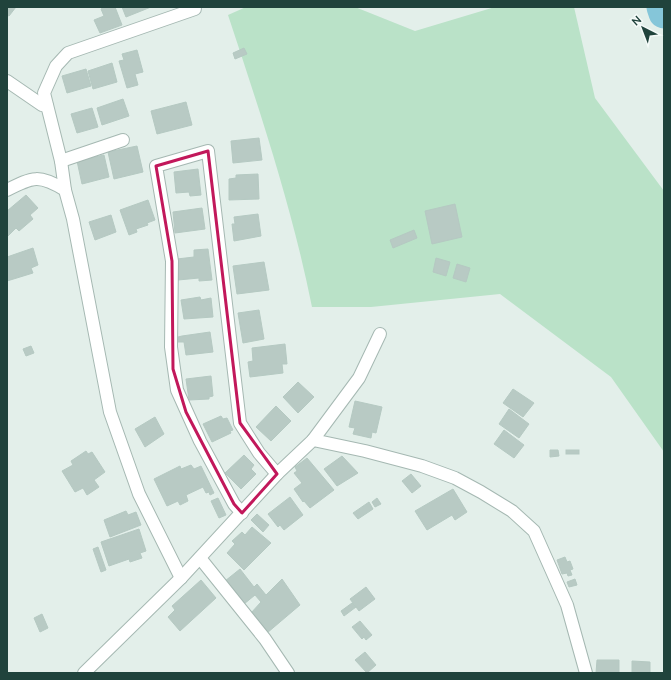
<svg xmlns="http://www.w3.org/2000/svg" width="671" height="680" font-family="Mulish,sans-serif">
<rect width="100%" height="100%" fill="#e3efea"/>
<path fill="#bae2c8" d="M246,7h109l60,24 80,-24h79l21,91 69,93v261l-53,-75 -111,-83 -129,13h-59c-20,-100 -52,-195 -84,-292z"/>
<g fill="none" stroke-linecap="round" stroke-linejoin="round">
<path stroke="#85c6d9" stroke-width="31" d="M662,7l2,6"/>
</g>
<g fill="#b8cac4" stroke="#b5c9c2">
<path d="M7,7h9l-7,9 -2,-1z"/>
<path d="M104,7h11l7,18 -22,8 -6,-13 10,-4 -3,-7z"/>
<path d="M122,7h29l-25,10z"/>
<path d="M244,48l3,6 -12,5 -2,-6z"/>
<path d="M137,50l6,22 -8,2 3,11 -11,3 -8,-27 5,-1 -2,-6z"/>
<path d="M112,63l5,19 -24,7 -5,-18z"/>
<path d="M86,69l5,17 -24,7 -5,-17z"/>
<path d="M123,99l6,17 -27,9 -5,-17z"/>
<path d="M186,102l6,23 -35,9 -6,-23z"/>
<path d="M92,108l6,19 -21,6 -6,-19z"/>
<path d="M259,138l3,22 -29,3 -2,-22z"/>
<path d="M137,146l6,26 -29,7 -6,-27z"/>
<path d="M104,155l5,22 -27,7 -5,-23z"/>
<path d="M198,169l3,26 -11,1 -1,-4 -13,1 -2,-21z"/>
<path d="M258,174l1,25 -30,1v-21l7,-1v-3z"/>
<path d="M26,195l12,13 -8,7 3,4 -14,12 -3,-3 -9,9v-26z"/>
<path d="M148,200l7,20 -8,3 1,2 -12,4 1,3 -8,3 -9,-25z"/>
<path d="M455,204l7,33 -30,7 -7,-33z"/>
<path d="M202,208l3,21 -30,4 -2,-21z"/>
<path d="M258,214l3,22 -27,5 -2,-17h3l-1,-7z"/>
<path d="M111,215l5,17 -21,8 -6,-18z"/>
<path d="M414,230l3,8 -24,10 -3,-8z"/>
<path d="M33,248l5,17 -7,3 2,5 -26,8v-24z"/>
<path d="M208,249l4,31 -13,1v-3l-21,2 -1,-21 17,-2v-7z"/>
<path d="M436,258l14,4 -4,14 -13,-4z"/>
<path d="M264,262l5,28 -32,4 -4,-28z"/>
<path d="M457,264l13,4 -4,14 -13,-4z"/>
<path d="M200,297l1,3 10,-2 2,19 -29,2 -3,-19z"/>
<path d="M259,310l5,29 -21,4 -5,-30z"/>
<path d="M210,332l3,20 -27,3 -2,-13h-6v-5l4,-1z"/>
<path d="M285,344l2,20h-5l1,9 -33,4 -2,-15 5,-1 -1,-13z"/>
<path d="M31,346l3,7 -8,3 -3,-7z"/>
<path d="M211,376l2,20 -4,1v2l-20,1 -3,-21z"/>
<path d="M298,382l16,15 -16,16 -15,-16z"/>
<path d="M513,389l21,14 -11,14 -20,-14z"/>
<path d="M355,401l27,6 -6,26 -4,-1 -1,6 -18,-4 2,-6 -6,-1z"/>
<path d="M276,406l15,15 -20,20 -15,-14z"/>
<path d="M509,409l20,15 -10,14 -20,-14z"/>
<path d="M221,416l2,3 4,-1 6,12 -3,1 1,2 -19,9 -9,-18z"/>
<path d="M155,417l9,17 -19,13 -10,-18z"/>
<path d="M504,430l20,15 -10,13 -20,-14z"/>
<path d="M550,450h8l1,6 -9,1z"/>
<rect x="566" y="450" width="13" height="4"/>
<path d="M86,451l2,3 4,-2 13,20 -11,8 5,7 -12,8 -4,-7 -8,4 -13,-21 11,-6 -2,-4z"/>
<path d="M244,455l10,10 -3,4 5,5 -15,15 -16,-16z"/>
<path d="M342,456l16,17 -21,13 -13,-17z"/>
<path d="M307,458l27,32 -24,18 -6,-7 -1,1 -9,-13 8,-6 -8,-10 3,-2 -2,-4z"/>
<path d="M191,465l3,4 7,-3 13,27 -4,2 -1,-3 -3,1 -3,-6 -17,8 2,6 -8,4 -2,-4 -11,5 -13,-27 26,-13 1,3z"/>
<path d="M411,474l10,12 -9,7 -10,-12z"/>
<path d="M453,489l14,23 -12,8 -3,-5 -25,15 -12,-19z"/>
<path d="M290,497l13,18 -19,15 -4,-5 -2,2 -10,-13z"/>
<path d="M218,498l8,17 -7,3 -8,-17z"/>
<path d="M377,498l4,6 -6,3 -3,-5z"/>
<path d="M369,502l4,7 -15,10 -5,-6z"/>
<path d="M126,511l2,4 8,-3 5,13 -31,12 -6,-17z"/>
<path d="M257,514l12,11 -6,7 -12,-12z"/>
<path d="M252,527l19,16 -27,27 -17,-17 8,-9 -3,-3 10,-9 3,3z"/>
<path d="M139,529l7,22 -6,2 2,5 -12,4 -1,-3 -20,7 -8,-24z"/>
<path d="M98,547l8,23 -5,2 -8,-23z"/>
<path d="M565,557l2,5 3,-1 3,8 -3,1 2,5 -4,1 -1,-3 -5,1 -5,-14z"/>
<path d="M240,569l14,18 3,-3 9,11 16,-16 18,26 -33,28 -16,-20 10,-11 -6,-7 -11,9 -19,-23z"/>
<path d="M575,579l2,6 -8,2 -2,-5z"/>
<path d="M201,580l15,18 -36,33 -12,-14 7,-7 -3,-4z"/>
<path d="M366,587l9,12 -16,12 -9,-12z"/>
<path d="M352,603l4,4 -12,9 -3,-5z"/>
<path d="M42,614l6,14 -8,4 -6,-14z"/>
<path d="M360,621l12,14 -6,5 -2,-3 -2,2 -10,-12z"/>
<path d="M365,652l11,13 -9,8 -12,-13z"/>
<path d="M597,660h22v13h-23z"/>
<path d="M632,661l18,1v11h-18z"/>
</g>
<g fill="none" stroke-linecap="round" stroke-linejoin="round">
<defs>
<g id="minor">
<path d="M7,81l35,24 5,1"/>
<path d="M61,161l62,-21"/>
<path d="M7,190c26,-13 32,-16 58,0l8,29 37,193 29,82 42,84"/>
<path d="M65,190l-4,-29 -17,-68 12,-27 12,-13 127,-44"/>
<path d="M313,440l46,-62 21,-44"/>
<path d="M242,513l-8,-9 -34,-63 -23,-51 -6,-43 1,-86 -16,-95 52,-15 32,272 19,30 18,21"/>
<path d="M200,558l65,81 23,34"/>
<path d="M84,673l97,-95 96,-104 36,-34 52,11 57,15 33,12 26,14 31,19 22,20 33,74 19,68"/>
</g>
</defs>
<use href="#minor" stroke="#a5b8b2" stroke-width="14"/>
<use href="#minor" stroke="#fff" stroke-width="12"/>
</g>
<path fill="none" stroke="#c2185b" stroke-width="3" stroke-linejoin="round" d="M208,151l32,272 37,51 -35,39 -8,-9 -48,-92 -13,-43 -1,-108 -16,-95z"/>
<rect width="671" height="680" fill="none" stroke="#20433c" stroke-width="16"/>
<g transform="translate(643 28) rotate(318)" stroke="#f4faf8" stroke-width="3" paint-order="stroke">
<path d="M0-3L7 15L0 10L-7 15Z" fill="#20433c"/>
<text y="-6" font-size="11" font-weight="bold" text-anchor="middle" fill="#20433c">N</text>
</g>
</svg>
